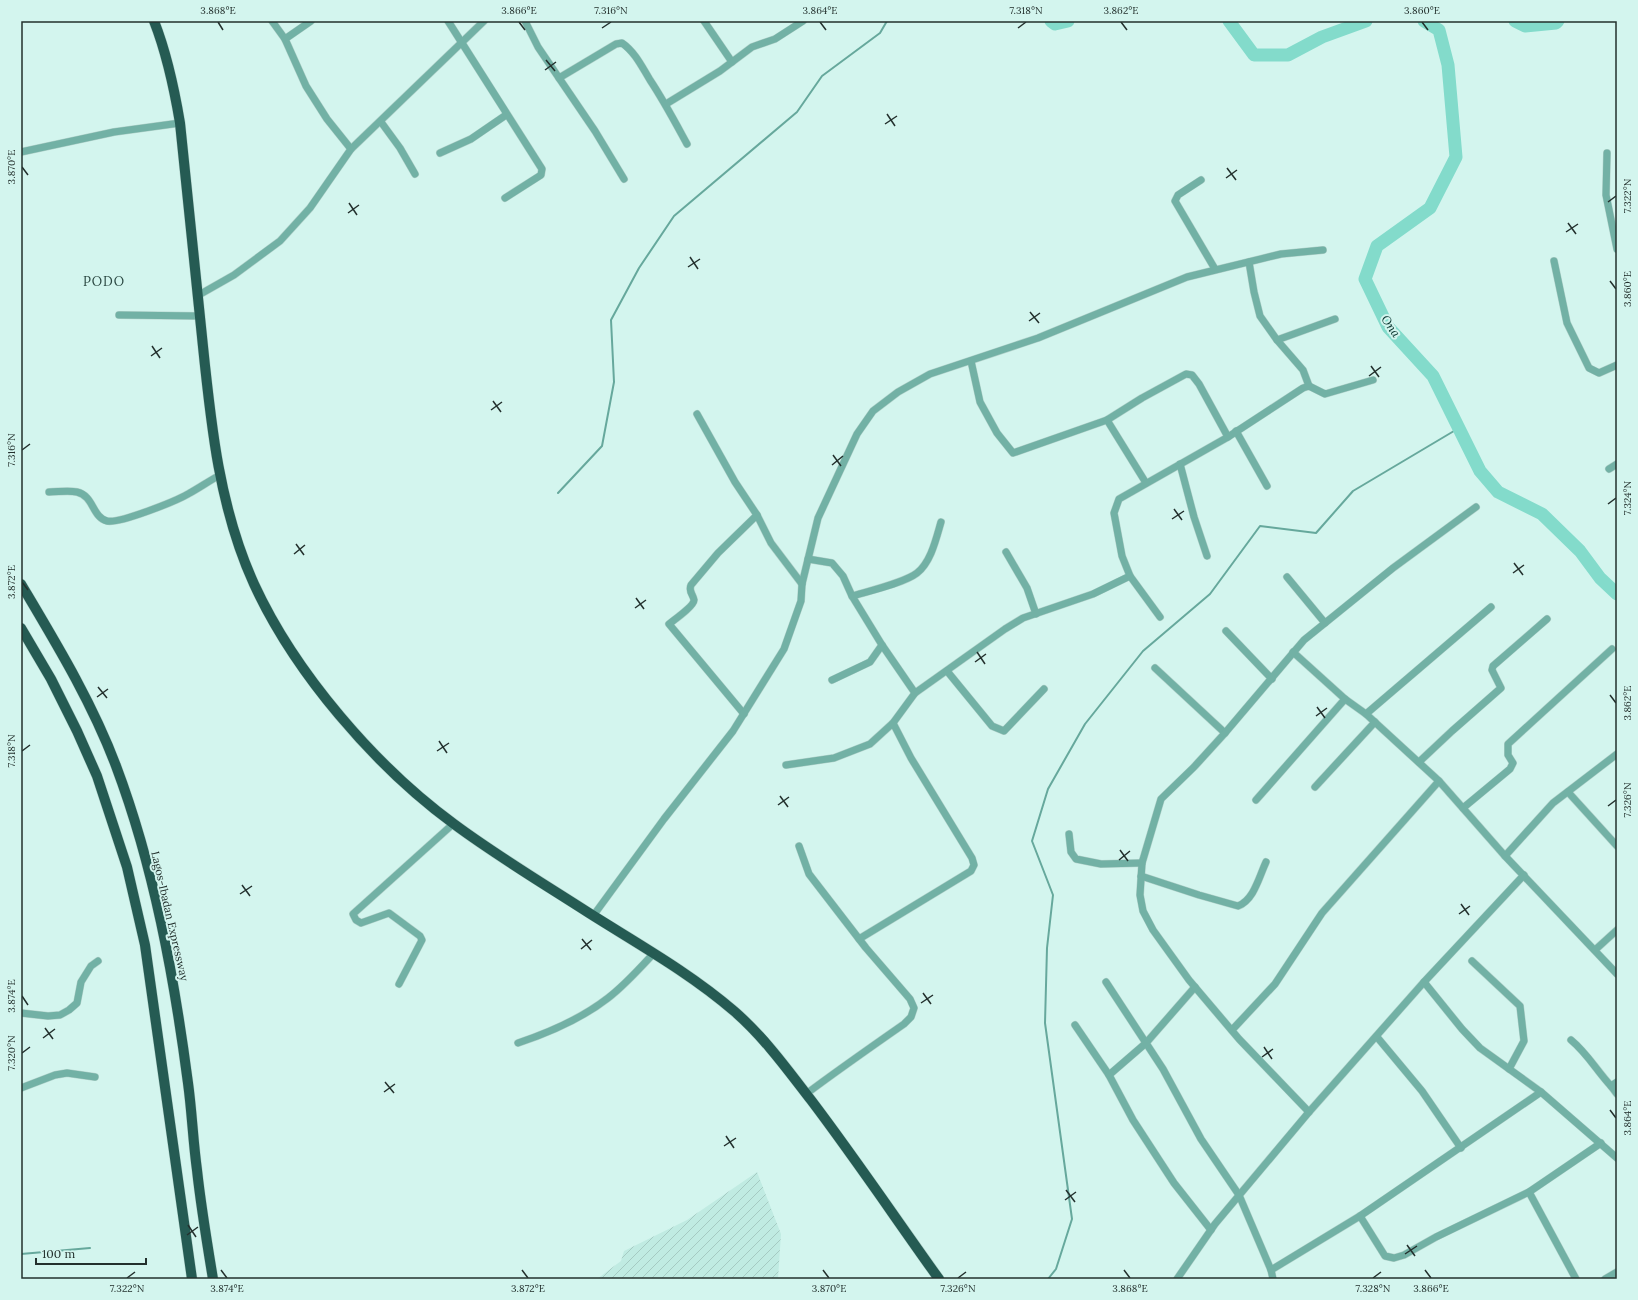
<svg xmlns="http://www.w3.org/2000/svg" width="1638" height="1300" font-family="Lora,serif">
<defs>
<pattern id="industrial-furrows" width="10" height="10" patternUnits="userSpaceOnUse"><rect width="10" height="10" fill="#c0ebe2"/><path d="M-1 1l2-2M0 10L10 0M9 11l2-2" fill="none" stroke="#a5cac2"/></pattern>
</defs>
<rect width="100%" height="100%" fill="#d3f5ee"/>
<path fill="url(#industrial-furrows)" d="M757,1172l24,62 -3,45h-181l24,-18 3,-10 63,-31z"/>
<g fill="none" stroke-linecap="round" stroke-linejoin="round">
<g stroke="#66a89c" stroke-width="2">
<path d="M558,493l44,-47 12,-64 -3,-62 28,-52 35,-52 123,-104 25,-36 58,-43 7,-12"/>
<path d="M21,1254l69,-6"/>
<path d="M1048,1279l8,-10 16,-50 -27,-196 2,-75 6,-53 -21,-54 16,-52 37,-65 58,-73 67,-57 50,-68 56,7 37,-42 106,-63"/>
</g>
<g stroke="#83dbcb" stroke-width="13">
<path d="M1051,21l4,3 13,-3"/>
<path d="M1229,21l25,34h34l34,-18 44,-16"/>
<path d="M1424,21l15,9 9,35 8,92 -26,51 -53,38 -12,33 23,48 45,49 47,95 18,21 44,22 38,37 20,27 17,16"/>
<path d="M1515,21l10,5 31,-3 2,-2"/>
</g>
<defs>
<g id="minor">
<path d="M272,21l13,18 21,47 21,33 24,30"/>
<path d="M448,21l94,148 -1,6 -36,23"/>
<path d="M525,21l13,26 21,31 57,-34 6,-1c13,9 20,24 28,37 14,21 25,42 37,64"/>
<path d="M704,21l28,41"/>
<path d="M285,39l26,-18"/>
<path d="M559,78l36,53 29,48"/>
<path d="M666,104l54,-33 32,-24 23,-8 28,-18"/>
<path d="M381,122l19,26 15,26"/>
<path d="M21,152l93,-20 66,-9"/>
<path d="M440,153l31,-14 35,-24"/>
<path d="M1607,153l-1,42 11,54"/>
<path d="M1201,180l-23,15 -3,6 40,68"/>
<path d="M1554,261l13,62 22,45 10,5 18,-8"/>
<path d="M1249,262l5,30 6,24 17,24 26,30 6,16"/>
<path d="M197,296l37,-21 46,-34 30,-33 41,-59 133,-128"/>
<path d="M119,315l81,1"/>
<path d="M1277,340l58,-21"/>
<path d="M971,361l9,41 17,31 16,20 94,-33 35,-22 44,-24 6,1 7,9 29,53"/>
<path d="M697,414l38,68 22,33 14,28 31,41"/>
<path d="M1107,420l39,63"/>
<path d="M1236,431l31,55"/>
<path d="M1180,464l14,53 13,39"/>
<path d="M1609,469l8,-5"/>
<path d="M49,492c9,0 19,-2 28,0 17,4 15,25 30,29 12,3 69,-20 81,-27 11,-6 21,-13 32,-19"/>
<path d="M1006,552l21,36 9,26"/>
<path d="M808,559l24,4 11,13 9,20 30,49 33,48 90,-64 18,-11 70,-24 37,-18 -8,-20 -8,-43 5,-14 109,-62 75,-49 6,-2 16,8 48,-14"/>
<path d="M1130,576l30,41"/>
<path d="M1287,577l38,46"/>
<path d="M852,596c17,-5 52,-13 65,-23 14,-11 19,-34 24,-51"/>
<path d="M1226,631l46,48"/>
<path d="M1293,652l52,47 21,15 73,67 66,75 112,118"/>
<path d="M1155,668l70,65"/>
<path d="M947,671l45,55 12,5 40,-42"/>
<path d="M832,680l38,-18 12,-17"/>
<path d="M744,714l-75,-90c5,-4 25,-18 25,-24 -1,-6 -6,-9 -3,-15l27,-32 39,-38"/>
<path d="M1366,714l125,-107"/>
<path d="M1419,762l33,-31 49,-43 -9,-18 1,-4 54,-47"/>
<path d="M786,765l48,-7 36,-14 23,-21 22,-30"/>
<path d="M1315,787l60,-65"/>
<path d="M1568,792l49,54"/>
<path d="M1256,800l89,-101"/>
<path d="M1463,808l47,-39 3,-6 -5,-8v-11l104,-95"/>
<path d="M1069,834l2,18 5,7 25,5 41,-1"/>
<path d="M799,846l10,28 57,74 44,51 4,9 -3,9 -7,7c-33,23 -66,46 -98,70"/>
<path d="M1505,856l48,-53 64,-49"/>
<path d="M1141,876l58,19 39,11c16,-6 21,-29 28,-44"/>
<path d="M593,916l71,-97 69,-88 51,-82 17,-48 1,-17 16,-66 39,-84 16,-23 25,-19 32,-18 108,-36 149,-61 94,-23 42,-4"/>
<path d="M859,939l112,-68 3,-6 -2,-7 -61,-100 -18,-35"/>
<path d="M1595,950l22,-20"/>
<path d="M1472,961l48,45 4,35 -15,28"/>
<path d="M1106,982l57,87 38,70 38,56 32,75 2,9"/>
<path d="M1424,982l38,47 18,19 61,44 76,66"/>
<path d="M399,984l23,-44 -2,-4 -31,-23 -28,10 -5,-3 -3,-6 100,-90"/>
<path d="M21,1013l27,3 12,-1 9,-5 8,-7 4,-21 10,-16 7,-5"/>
<path d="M1075,1025l34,50 24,45 41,63 37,47"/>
<path d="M1232,1030l43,-46 47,-71 117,-132"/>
<path d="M1377,1037l45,54 39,57"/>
<path d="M1571,1040c16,13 26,31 40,46"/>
<path d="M518,1043c33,-11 63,-24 90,-45 17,-13 32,-30 46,-45"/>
<path d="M1109,1075l37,-32 49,-56"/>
<path d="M1617,1082l-6,4 6,8"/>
<path d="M21,1088l34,-13 12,-2 28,4"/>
<path d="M1309,1112l-70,-73 -50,-59 -36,-50 -10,-19 -3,-16 2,-32 19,-64 33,-32 31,-34 79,-93 89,-72 83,-61"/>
<path d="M1529,1192l47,87"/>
<path d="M1360,1216l25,40 9,2 10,-3 32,-18 93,-45 72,-49"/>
<path d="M1271,1270l89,-54 181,-124"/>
<path d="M1177,1279l38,-55 94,-112 115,-130 100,-107"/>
<path d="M1605,1279l12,-7"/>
</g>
<g id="highway">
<path d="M154,21c13,33 20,66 26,102 7,68 14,136 21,204 9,87 16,176 53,257 41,89 121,182 200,240 43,32 90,60 135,89 49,31 101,60 145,98 30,26 53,58 77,89 44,58 85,119 128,179"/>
<path d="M21,584c35,59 71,118 95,182 38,101 58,210 72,317 4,29 5,58 9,87 4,37 10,73 16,109"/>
<path d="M21,628l30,51 26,52 20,45 30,91 18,78 47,334"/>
</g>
</defs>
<use href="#minor" stroke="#b3d2cb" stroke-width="8"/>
<use href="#highway" stroke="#b3d2cb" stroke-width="11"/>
<use href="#minor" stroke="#72b1a5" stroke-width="7"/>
<use href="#highway" stroke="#255b53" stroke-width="10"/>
</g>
<path fill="none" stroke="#23302d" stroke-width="1.5" d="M218,22l5,8M519,22l6,8M820,22l6,8M1121,22l6,8M1422,22l6,8M602,28l9,-6M1018,28l8,-6M546,60l9,11M545,70l11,-8M887,114l8,12M885,124l12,-8M22,167l6,8M1227,168l9,12M1226,178l11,-8M1608,202l8,-6M349,203l8,12M348,213l11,-8M1568,223l8,11M1566,232l12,-8M690,257l8,12M688,267l12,-8M1610,281l6,8M1030,312l9,11M1029,321l11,-8M152,346l8,12M151,356l11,-8M1371,366l8,11M1369,376l12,-9M493,401l8,11M491,410l11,-8M22,450l8,-6M833,455l8,11M832,465l11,-9M1608,504l8,-6M1174,509l8,11M1172,519l12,-8M296,544l8,11M294,554l11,-9M1514,563l9,12M1513,573l11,-8M22,582l6,8M636,598l8,11M635,608l11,-8M977,652l8,12M975,662l11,-8M98,687l9,11M1610,695l6,8M97,697l11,-8M1317,707l8,11M1316,716l11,-8M439,741l8,12M22,751l8,-6M437,751l12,-8M780,796l8,11M778,805l11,-8M1608,806l8,-6M1120,850l8,11M1119,860l11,-9M242,885l8,11M240,894l12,-8M1461,904l8,11M1459,914l11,-8M582,939l9,11M581,949l11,-9M923,993l8,11M22,996l6,9M921,1003l12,-8M45,1028l8,11M43,1038l12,-9M1264,1047l8,12M22,1053l8,-6M1262,1057l11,-8M385,1082l9,11M384,1092l11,-8M1610,1110l6,8M726,1136l8,12M724,1146l12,-8M1066,1190l9,12M1065,1200l11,-8M188,1225l8,12M187,1235l11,-8M1407,1245l8,11M1405,1254l12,-8M221,1270l6,8M522,1270l6,8M823,1270l6,8M1124,1270l6,8M1425,1270l6,8M127,1278l8,-6M958,1278l8,-6M1373,1278l8,-6"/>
<g text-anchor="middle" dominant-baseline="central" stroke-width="4" stroke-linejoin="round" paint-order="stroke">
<g font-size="11" fill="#23302d" stroke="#d3f5ee">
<text transform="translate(170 916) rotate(77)">Lagos-Ibadan Expressway</text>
</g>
<g font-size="12" font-style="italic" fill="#07332d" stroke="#d3f5ee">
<text transform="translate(1391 326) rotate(56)">Ona</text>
</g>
<g font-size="13" letter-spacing="1" fill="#2b4842" stroke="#d3f5ee">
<text x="104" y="281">PODO</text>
</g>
</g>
<rect width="1638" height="1300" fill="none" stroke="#d3f5ee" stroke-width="44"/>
<path d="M36 1258v6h110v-6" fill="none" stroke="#23302d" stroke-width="2"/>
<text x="42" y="1258" font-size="12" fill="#23302d" stroke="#d3f5ee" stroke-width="3" paint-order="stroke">100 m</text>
<rect x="22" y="22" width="1594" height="1256" fill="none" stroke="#23302d" stroke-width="1.5"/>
<g font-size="10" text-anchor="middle" fill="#23302d">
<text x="218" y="14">3.868°E</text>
<text x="519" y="14">3.866°E</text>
<text x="611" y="14">7.316°N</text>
<text x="820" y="14">3.864°E</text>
<text x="1026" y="14">7.318°N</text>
<text x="1121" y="14">3.862°E</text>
<text x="1422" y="14">3.860°E</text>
<text transform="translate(11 167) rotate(-90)" y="4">3.870°E</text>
<text transform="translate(1627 196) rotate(-90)" y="4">7.322°N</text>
<text transform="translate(1627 289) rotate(-90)" y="4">3.860°E</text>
<text transform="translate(11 450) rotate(-90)" y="4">7.316°N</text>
<text transform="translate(1627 498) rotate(-90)" y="4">7.324°N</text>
<text transform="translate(11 582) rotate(-90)" y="4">3.872°E</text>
<text transform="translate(1627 703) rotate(-90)" y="4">3.862°E</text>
<text transform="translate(11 751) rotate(-90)" y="4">7.318°N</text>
<text transform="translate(1627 800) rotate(-90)" y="4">7.326°N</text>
<text transform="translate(11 996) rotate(-90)" y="4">3.874°E</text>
<text transform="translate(11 1053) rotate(-90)" y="4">7.320°N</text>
<text transform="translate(1627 1118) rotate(-90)" y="4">3.864°E</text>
<text x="127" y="1292">7.322°N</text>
<text x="227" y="1292">3.874°E</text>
<text x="528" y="1292">3.872°E</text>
<text x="829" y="1292">3.870°E</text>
<text x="958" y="1292">7.326°N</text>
<text x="1130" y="1292">3.868°E</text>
<text x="1373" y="1292">7.328°N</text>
<text x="1431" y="1292">3.866°E</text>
</g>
</svg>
